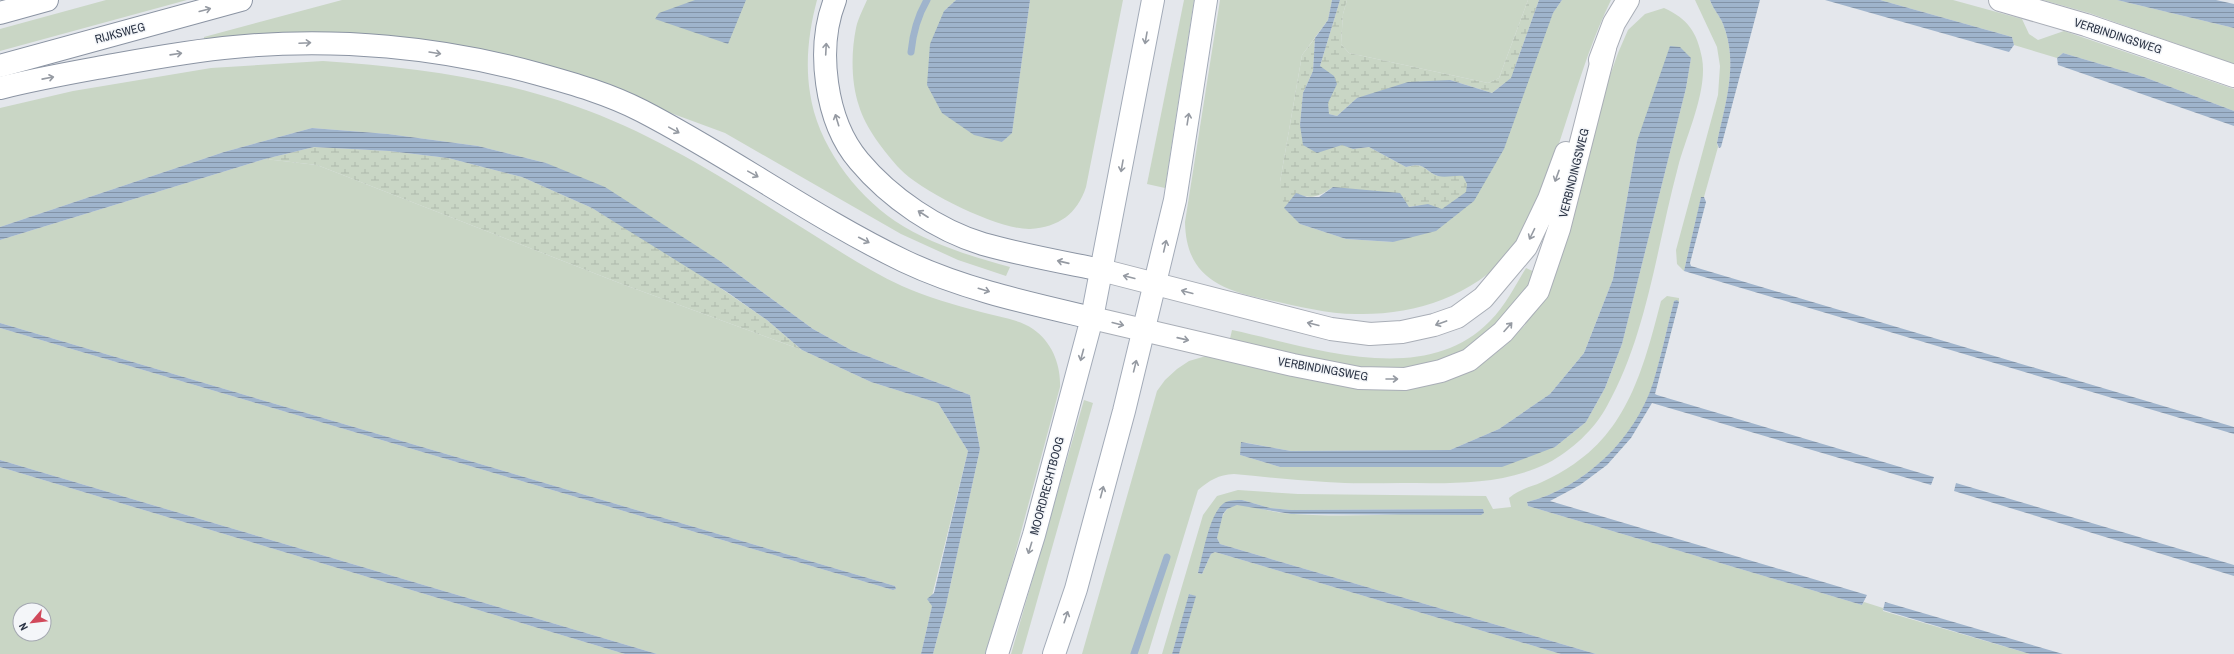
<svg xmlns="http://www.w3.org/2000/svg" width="2234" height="654" font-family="'Archivo Narrow',sans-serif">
<defs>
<pattern id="wetland-marsh" width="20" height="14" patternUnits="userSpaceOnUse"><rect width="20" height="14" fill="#c9d6c5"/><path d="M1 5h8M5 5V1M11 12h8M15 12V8" fill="none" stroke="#adb8ab"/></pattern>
<pattern id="water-rules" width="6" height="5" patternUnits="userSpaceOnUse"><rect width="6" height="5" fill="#9fb4cc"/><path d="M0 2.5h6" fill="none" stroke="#8293a7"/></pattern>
</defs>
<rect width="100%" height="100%" fill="#e4e7ec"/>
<g fill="#c9d6c5" fill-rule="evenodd">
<path d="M106,0h81l-187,51v-22z"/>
<path d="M342,0h475c-8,30 -12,62 -7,93 7,50 44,100 85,128 35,23 75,35 115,46l-4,9 -48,-16 -57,-26 -176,-101 -182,-67 -339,-26v-3z"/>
<path d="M867,0h89l-12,11 58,131 10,-10 18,-132h93l-37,187c-9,27 -27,40 -56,42 -31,1 -108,-37 -130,-60 -15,-16 -35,-42 -41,-63 -8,-24 -8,-53 -3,-78 2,-9 7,-19 11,-28z"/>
<path d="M1184,0h10l-29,188 -18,-4z"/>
<path d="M1220,0h112l-4,20 -26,35 -22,127 20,42 46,15 47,3 169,-242h49c-34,70 -48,147 -80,218 -29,68 -105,98 -175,96 -31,0 -62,-9 -92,-15 -46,-10 -78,-24 -79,-77z"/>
<path d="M1347,0h181l-29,78 -11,5 -139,-30 -8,-9 2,-30z"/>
<path d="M1695,0h15c3,9 10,16 13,24 16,40 2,80 -6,119l1,4 -14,50 -3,1 -17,73 -7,-7 -1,-14 42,-155 2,-29 -3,-19z"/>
<path d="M1880,0h73l69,19 7,15 9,6 26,-9 170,58v22l-90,-34 -81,-24 -6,5 -43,-13 -2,-8z"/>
<path d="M2043,0h74l117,28v36l-145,-51z"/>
<path d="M1664,8c24,11 33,24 38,50 6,33 -16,78 -24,109 -21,78 -31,168 -71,239 -12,23 -36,45 -59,57 -47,23 -97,20 -147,20 -25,0 -50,1 -75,-1 -31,-2 -61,-5 -92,-8 -16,1 -24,6 -36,16l-50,164h-66l75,-263 8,-11 12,-11 12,-8 17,-5 20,1 108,25 133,-11 19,-10 21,-17 18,-19 22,-32 12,-28 43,-167 16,-45 10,-23 17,-16zM1691,58l-5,30 -64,256 -17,44 -19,34 -31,25 -275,20 -40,-12 2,-13 49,9 159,-1 49,-21 51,-35 34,-41 29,-74 24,-138z"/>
<path d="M323,61c86,6 170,16 252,45 78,27 148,72 218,116 36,22 70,46 109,64 25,11 52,19 79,26 17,5 38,7 52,17 19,13 28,36 27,58l-49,182 -26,85h-52l13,-49 34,-156 -10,-54 -119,-45 -38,-21 -93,-68 -174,-98 -68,-17 -90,-12 -76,-6 -88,24 -224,75v-119l73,-17 138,-23z"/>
<path d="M265,159l52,6 305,119 180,66 69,32 67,21 30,48 -36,145v10l-11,48h-264l-657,-194v-132l893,262 3,-1 -1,-3 -895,-263v-83z"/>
<path d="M1526,268l11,5 -6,15 -34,42 -47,29 -39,10 -43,2 -139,-28 3,-13c80,17 192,59 258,-9 15,-15 25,-35 36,-53z"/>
<path d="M1667,296l12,2v4l-5,-1c-7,27 -13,56 -21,83 -18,55 -69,104 -126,118l1,4 334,99 2,-3 19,6v3l147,43h-434l-376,-110 -3,-6c2,-10 4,-28 15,-32 11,-4 37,6 50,7 67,6 135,0 201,-4l-192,1 -21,-2 -28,-8 -26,14 -18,59 4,1 9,-20 4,-2 346,102h-382l16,-57 -5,-3 -18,60h-10l41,-139 14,-19 21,-6 60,4 188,2 7,13 18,-2 -2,-9c12,-10 20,-10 33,-16 11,-5 22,-11 32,-18 56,-38 71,-102 87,-163z"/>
<path d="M1084,400l9,3 -71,251h-11z"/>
<path d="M0,467l625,187h-625zM20,610h24v24h-24z"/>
</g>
<g fill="url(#wetland-marsh)">
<path d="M1340,0h7l-4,14 -2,30 8,9 139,30 11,-5 29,-78h11l-28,78 -19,15 -42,-13 -93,18 -20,18 -8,-2 -9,-48z"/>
<path d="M1315,38l-2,33 -10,22 -3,32 53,24 16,-2 37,20c20,-6 18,4 32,9 8,2 17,-1 26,0l3,8 -1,8 -24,17 -14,-5 -19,3 -76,-20c-15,10 -19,12 -37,7l-12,14 -4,-26 22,-127z"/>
<path d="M314,147l75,4 59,7 74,19 70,31 98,59 77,53 35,30 -180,-66 -305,-119 -52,-6z"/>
</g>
<g fill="url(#water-rules)">
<path d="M695,0h51l-18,44 -73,-25 4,-6z"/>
<path d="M956,0h74l-18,133 -10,9 -28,-7 -32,-22 -15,-28 3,-41 14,-33z"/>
<path d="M1332,0h8l-20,66 14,10 3,8 -9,19 1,11 8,2 20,-18 51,-16 42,-2 42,13 19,-15 28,-78h23l-9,13 -49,136 -30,52 -38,30 -43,11 -47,-3 -46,-15 -16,-16 12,-15 11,4h12l14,-10 67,6 9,14 19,-3 14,5 24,-17 1,-8 -4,-8c-8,-1 -17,2 -25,0 -14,-5 -12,-15 -32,-9l-37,-20 -16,2 -11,-4 -25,8 -14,-8 -3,-20 3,-32 10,-22 2,-33 13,-18z"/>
<path d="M1710,0h50l-39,147 -2,1 -2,-5c8,-39 22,-79 6,-119 -3,-8 -10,-15 -13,-24z"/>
<path d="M1825,0h55l132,37 2,8 -5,7z"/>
<path d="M2117,0h99l18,4v24z"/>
<path d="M1670,46l10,1 11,11 -5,30 -64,256 -17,44 -19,34 -31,25 -53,20h-222l-40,-12 1,-13 50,9 159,-1 49,-21 51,-35 34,-41 29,-74 24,-138z"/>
<path d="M2063,53l81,24 90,34v15l-176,-61 -1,-7z"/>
<path d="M312,128l76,6 90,12 68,17 59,24 115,74 93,68 38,21 119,45 10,54 -34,156 -13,49h-12l11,-48 -5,-7 7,-6 34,-142 -30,-48 -67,-21 -69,-32 -35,-30 -40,-28 -135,-84 -70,-31 -74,-19 -59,-7 -75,-4 -49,12 -265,81v-13l224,-75z"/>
<path d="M1701,197h3l2,5 -16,61 1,3 543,161v7l-550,-163z"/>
<path d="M1677,300l2,2 -24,92 2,1 277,82 -3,8 -279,-82 -21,35 -24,27 -27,20 -30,16 317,94 -5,10 -334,-99 -1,-4c57,-14 108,-63 126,-119 8,-26 14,-55 21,-82z"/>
<path d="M0,323l895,263 1,3 -3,1 -893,-262z"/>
<path d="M0,460l657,194h-32l-625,-187z"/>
<path d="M1956,483l278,82v11l-280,-85z"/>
<path d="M1242,500l28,8 21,2 192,-1 1,4 -3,2 -190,-1 -54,-9 -10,4 -4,5 -6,24 3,6 376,110h-35l-346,-102 -4,2 -9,20 -4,-1c5,-18 11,-59 26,-70 5,-3 12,-3 18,-3z"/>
<path d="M1189,594l7,2 -17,58h-7z"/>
<path d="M1885,602l178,52h-33l-147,-44z"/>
</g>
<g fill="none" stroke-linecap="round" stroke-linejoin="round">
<g stroke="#9fb4cc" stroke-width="7">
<path d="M911,52c2,-20 6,-35 16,-52"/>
<path d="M1134,654l33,-97"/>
</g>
<defs>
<g id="secondary">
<path d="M2000,0l86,25 148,51"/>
<path d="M1600,60l14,-37 14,-23"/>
<path d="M1101,270l230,59 39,5 32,-2 32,-7 23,-8 26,-19 43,-51 23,-48 17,-46"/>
<path d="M1092,318l201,47 66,13 46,1 36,-8 28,-11 34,-28 35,-41 21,-62 46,-181"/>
</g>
<g id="primary">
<path d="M997,654l37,-119 58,-217 61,-318"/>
<path d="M1054,654l22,-65 48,-178 51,-211 31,-200"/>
</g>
<g id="highway">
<path d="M835,0c-19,48 -10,121 24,161 31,37 78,69 124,83 39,11 79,18 118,26"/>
<path d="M0,13l47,-13"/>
<path d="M0,66l241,-66"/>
<path d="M0,88c32,-8 64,-14 97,-20 45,-8 91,-17 137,-21 101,-10 207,0 304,27 36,10 71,20 104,37 89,46 171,106 262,150 59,28 124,42 188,57"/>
</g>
</defs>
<use href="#secondary" stroke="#a9aeb7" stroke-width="24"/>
<use href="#primary" stroke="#a3abb8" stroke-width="24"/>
<use href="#highway" stroke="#8b94a3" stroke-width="24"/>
<use href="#secondary" stroke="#fff" stroke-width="22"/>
<use href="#primary" stroke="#fff" stroke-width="22"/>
<use href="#highway" stroke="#fff" stroke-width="22"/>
</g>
<defs><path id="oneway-shaft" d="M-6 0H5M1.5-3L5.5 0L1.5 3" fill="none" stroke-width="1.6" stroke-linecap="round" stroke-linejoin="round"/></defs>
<g stroke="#959aa2">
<use href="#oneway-shaft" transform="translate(205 10) rotate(-15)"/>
<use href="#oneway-shaft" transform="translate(1146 38) rotate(100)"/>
<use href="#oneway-shaft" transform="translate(305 43) rotate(-3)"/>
<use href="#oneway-shaft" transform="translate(826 49) rotate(-87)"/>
<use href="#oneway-shaft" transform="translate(435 53) rotate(9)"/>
<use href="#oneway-shaft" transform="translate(176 54) rotate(-8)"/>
<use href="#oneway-shaft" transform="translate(48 78) rotate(-11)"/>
<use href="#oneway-shaft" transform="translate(1188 119) rotate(-81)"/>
<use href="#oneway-shaft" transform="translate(837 120) rotate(-107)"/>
<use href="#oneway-shaft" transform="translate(674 130) rotate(29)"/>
<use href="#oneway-shaft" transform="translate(1122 166) rotate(100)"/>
<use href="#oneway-shaft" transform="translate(753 174) rotate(29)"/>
<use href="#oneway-shaft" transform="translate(1557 176) rotate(110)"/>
<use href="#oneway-shaft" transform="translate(923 214) rotate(-147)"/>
<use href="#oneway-shaft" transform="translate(1532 234) rotate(116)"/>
<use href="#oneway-shaft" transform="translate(864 240) rotate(27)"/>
<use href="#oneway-shaft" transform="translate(1165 246) rotate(-77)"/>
<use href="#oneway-shaft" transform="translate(1063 262) rotate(-167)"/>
<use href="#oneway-shaft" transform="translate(1129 277) rotate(-166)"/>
<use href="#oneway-shaft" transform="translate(984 290) rotate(17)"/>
<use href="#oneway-shaft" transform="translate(1187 292) rotate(-165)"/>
<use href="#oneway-shaft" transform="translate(1441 323) rotate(160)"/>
<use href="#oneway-shaft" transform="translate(1118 324) rotate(14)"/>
<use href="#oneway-shaft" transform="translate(1313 324) rotate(-166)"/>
<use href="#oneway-shaft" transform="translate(1508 327) rotate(-48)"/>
<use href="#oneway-shaft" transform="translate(1183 339) rotate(13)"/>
<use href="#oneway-shaft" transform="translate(1082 355) rotate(105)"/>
<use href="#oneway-shaft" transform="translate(1135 366) rotate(-76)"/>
<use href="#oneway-shaft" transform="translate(1392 379)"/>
<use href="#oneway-shaft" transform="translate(1102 492) rotate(-75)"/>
<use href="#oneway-shaft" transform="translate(1030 548) rotate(107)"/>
<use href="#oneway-shaft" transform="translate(1066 617) rotate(-72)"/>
</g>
<g text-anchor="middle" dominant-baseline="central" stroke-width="3" stroke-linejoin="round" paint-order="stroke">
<g font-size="12" fill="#2b3445" stroke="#f4f6f9">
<text transform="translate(120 33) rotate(-15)">RIJKSWEG</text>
<text transform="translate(2118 36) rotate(18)">VERBINDINGSWEG</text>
<text transform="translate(1574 173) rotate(-76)">VERBINDINGSWEG</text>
<text transform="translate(1323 369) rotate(10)">VERBINDINGSWEG</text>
<text transform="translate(1047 486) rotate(-75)">MOORDRECHTBOOG</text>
</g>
</g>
<g transform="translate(32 622) rotate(242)"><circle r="19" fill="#f4f6f9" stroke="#a4a8b1"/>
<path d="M0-3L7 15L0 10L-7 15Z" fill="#d1495b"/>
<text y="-6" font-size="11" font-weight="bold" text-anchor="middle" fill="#2b3445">N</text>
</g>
</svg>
